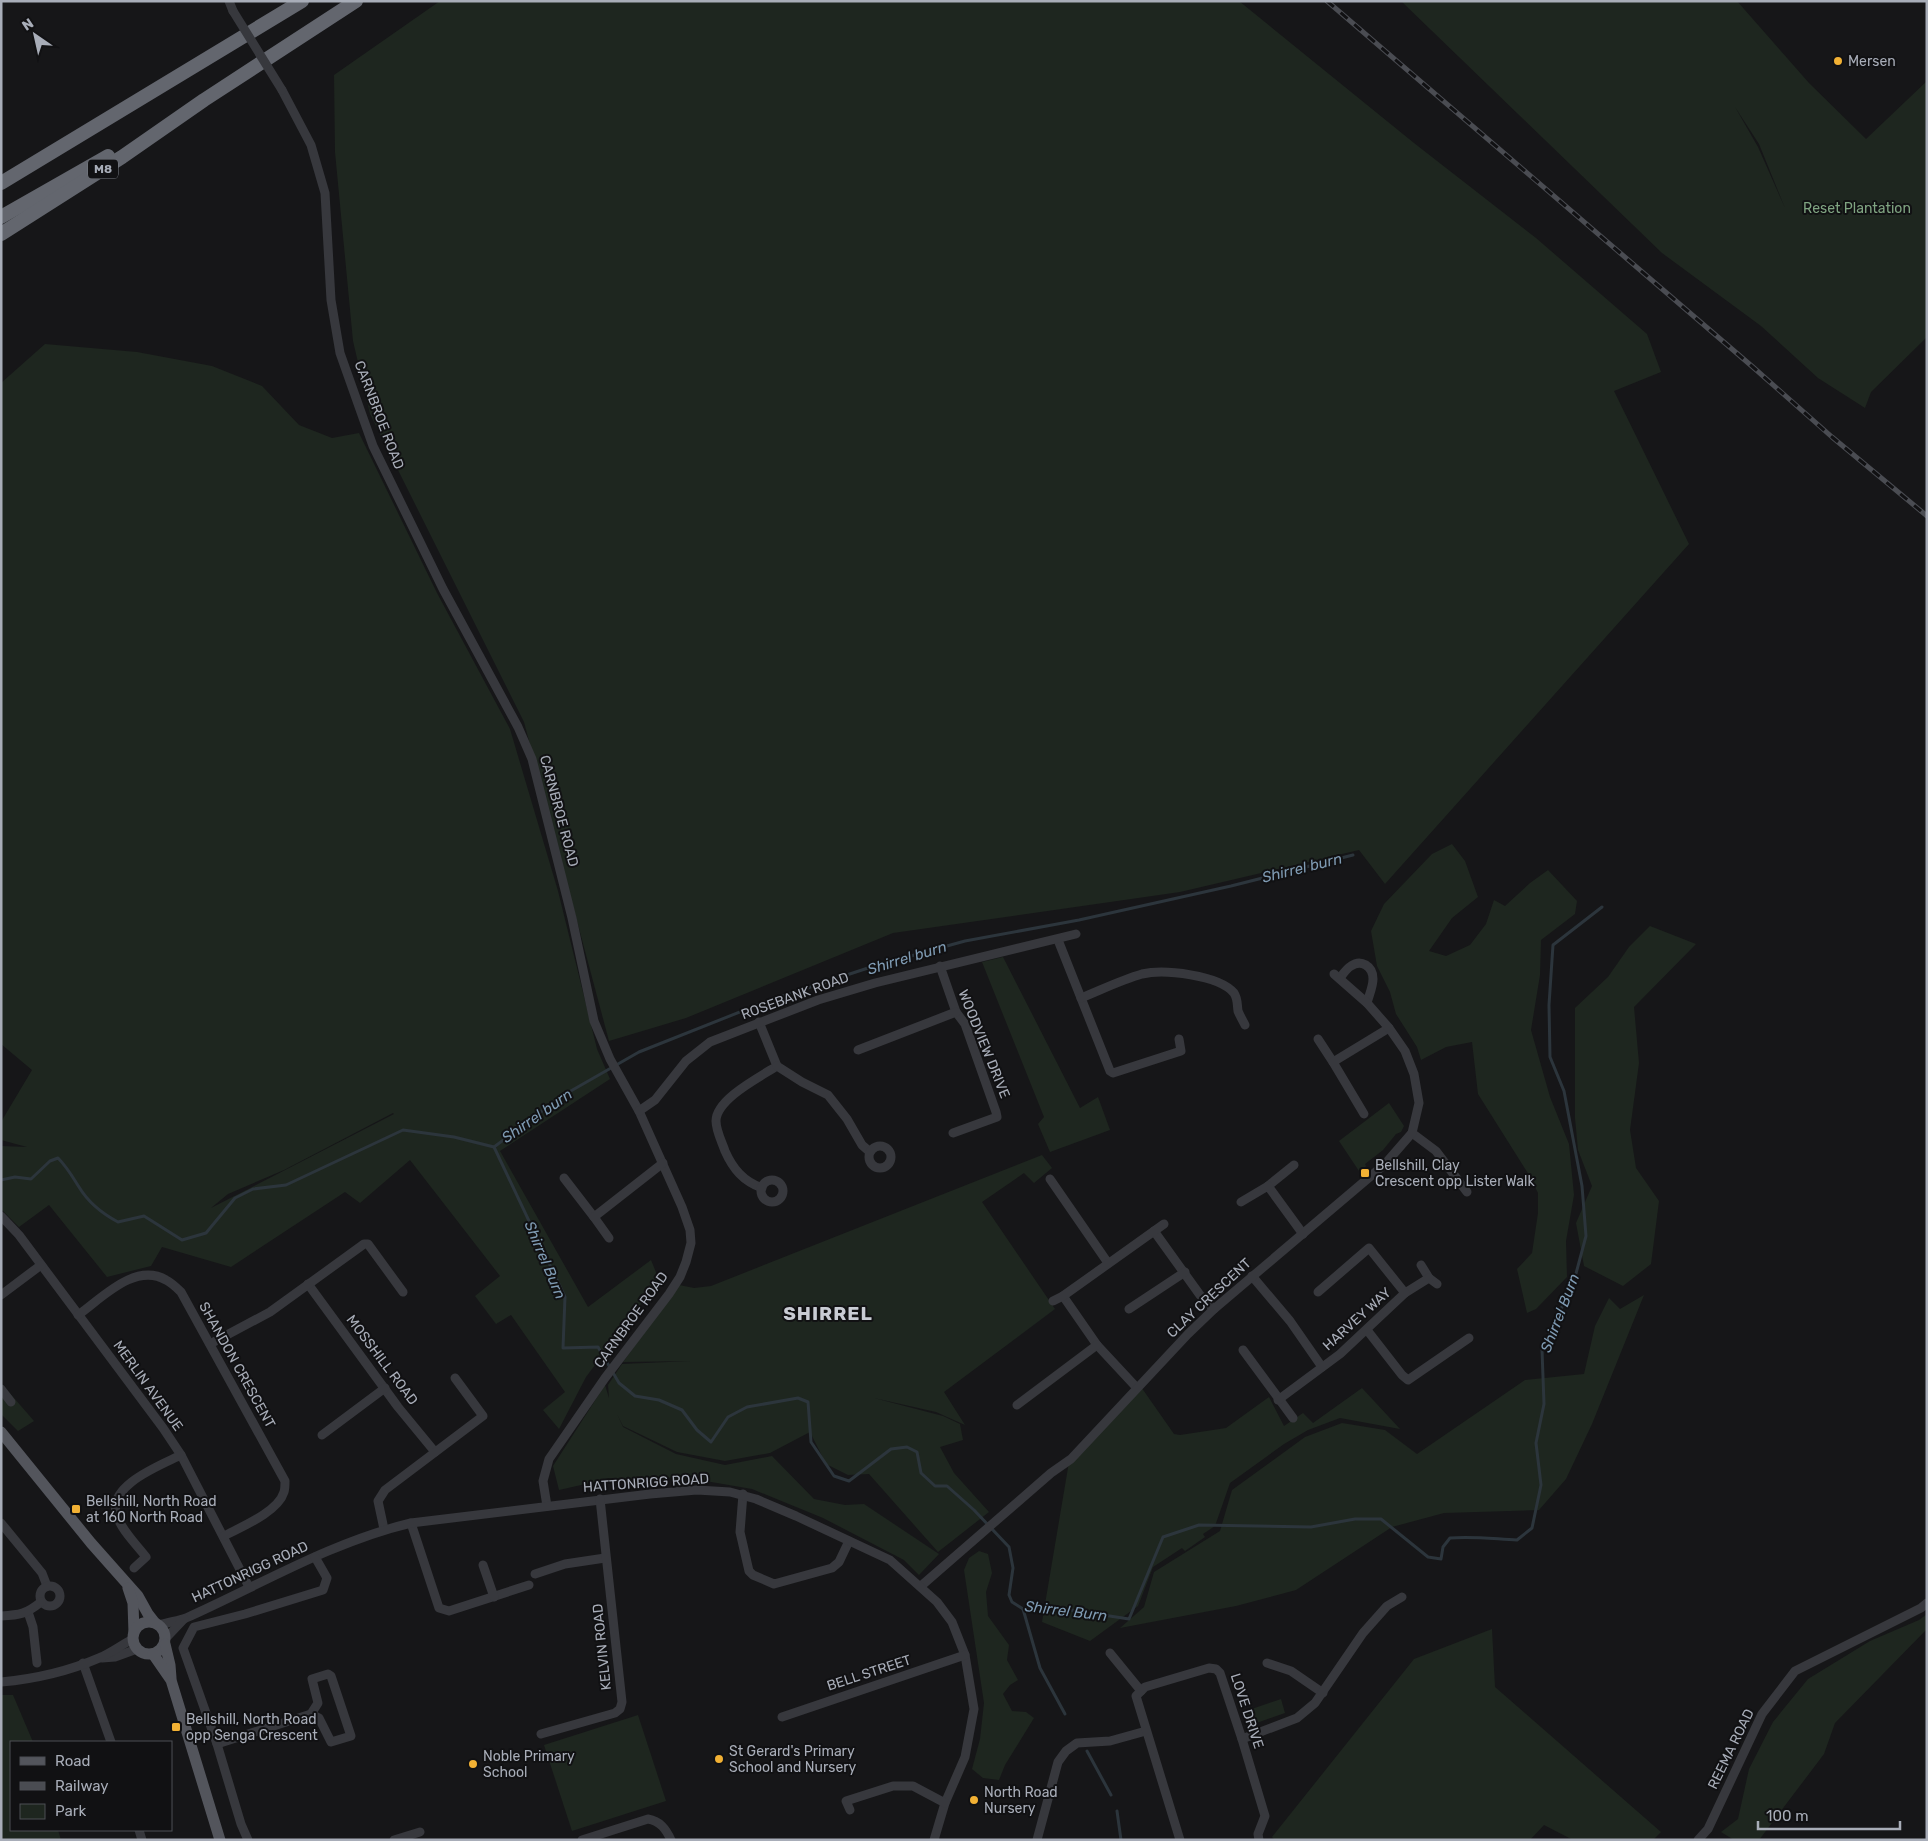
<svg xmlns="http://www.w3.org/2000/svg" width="1928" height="1841" font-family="Rubik,sans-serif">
<rect width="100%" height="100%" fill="#161618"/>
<g fill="#1e261f" fill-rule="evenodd">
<path d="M440,1h799l175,142 122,95 111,96 14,38 -47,19 75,153 -304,340 -26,-34 -179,42 -287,41 -207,85 -77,23 -85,-319 -154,-308 -17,-73 -18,-189 -1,-77z"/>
<path d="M1401,1h336l72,82 57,56 61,-58v256l-56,55 -6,16 -47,-30 -57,-52 -99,-73zM1735,107l24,37 26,64 -27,-61z"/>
<path d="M45,344l92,8 75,14 50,20 37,39 33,13 27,-5 78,160 73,136 48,162 39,158 13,30 -110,72 88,156 63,-47 9,22 -13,14 -61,81 -27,52 -16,-19 22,-18 -54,-77 -15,9 -21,-28 25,-20 -90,-116 -50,43 -15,-11 -114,75 -69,-20 -11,19 -44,11 -58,-72 -30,22 -18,-18v-63l26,1 -26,-7v-18l31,-52 -31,-26v-661zM393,1113l1,1 -183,94 17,-14 56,-24z"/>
<path d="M1452,844l13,17 13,36 -26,21 -23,33 17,5 24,-11 16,-21 8,-24 11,6 25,-23 18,-13 29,31 -2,13 -34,26 -1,35 -9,55 19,67 19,47 5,51 -8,46 1,36 -31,32 -9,4 -10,-44 15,-16 6,-40v-20l-9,-18 -51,-81 -6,-52 -26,5 -25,13 -4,-13 -21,-33 -6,-22 -13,-26 -6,-35 13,-27 48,-50z"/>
<path d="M1650,926l46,18 -62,63 5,56 -9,67 6,38 23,33 -8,63 -28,22 -39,-20 -8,-43 16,-37 -14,-36 -3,-32v-110l33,-31 21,-30z"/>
<path d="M1003,957l77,151 18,-11 12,33 -60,22 -12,-28 6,-7 -62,-155z"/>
<path d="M1389,1103l15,23 -3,6 -5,2 -13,16 -18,14 1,2 -5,8 -22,-33z"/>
<path d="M1042,1155l10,13 -18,15 -10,-10 -42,29 73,107 -111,83 21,33 -29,-13 -62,-14 69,18 17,8 3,16 -23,7 14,26 35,39 -51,40 -69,-78 -21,1 -22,-11 -16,-32 -40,21 -45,8 -48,-9 -54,-26 -6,-12 6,13 53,27 49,11 47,-9 42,43 31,6 19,-1 75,50 -20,21 -15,-15 -81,-42 -71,-29 -70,-12 -83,4 -40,9 -6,-24 52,-81 4,13 -1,-13 14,-21 69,-3 -68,1 56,-77 15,3 17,-2z"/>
<path d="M1644,1295l-52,129 -26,55 -27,31 -95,3 -52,14 -96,63 -60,16 -116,22 24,-21 10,-35 66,-41 12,-41 73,-53 37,-14 43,7 32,24 108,-74 59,-6 11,-48 14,-28 11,11z"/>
<path d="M1,1383l33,38 -16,10 -17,-17z"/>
<path d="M1139,1384l35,50 6,1 46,-7 43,-31 15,29 19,-13 10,10 49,-35 38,41 -60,-11 -32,12 -24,14 -54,39 -15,43 -12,8 2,3 -20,14 -3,-3 -29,19 -15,39 -48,35 -48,-19 28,-166z"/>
<path d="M979,1551l9,3 4,19 -6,19 2,24 21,29 -2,15 11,20 -8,5 -7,9 9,17 14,1 8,6 -29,47 -6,15 -16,-2 -11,-9 8,-30 4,-36 -20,-133 5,-12z"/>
<path d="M1927,1614v15l-92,94 -11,31 -65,86h-25l-13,-8 17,-13 11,-50 24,-47 35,-43 62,-38 49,-21z"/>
<path d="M1492,1629l3,58 166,145 -8,8h-80l-29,-15 -14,15h-255l-3,-3 142,-178z"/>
<path d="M1,1695h12l20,47h-22v88h47l3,10h-60z"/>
<path d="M1281,1699l4,14 -37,13 -5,-14z"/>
<path d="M638,1715l28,86 -94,30 -28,-86z"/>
</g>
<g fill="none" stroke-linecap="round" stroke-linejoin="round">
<g stroke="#2c353c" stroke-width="3">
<path d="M494,1147l68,-51 77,-44 126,-50 106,-35 94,-26 114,-21 152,-34 122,-31"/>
<path d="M1,1180l14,-3 16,2 19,-18 8,-3c9,9 14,18 21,29 9,15 24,27 39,35l26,-6 38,24 24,-7 29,-35 18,-9 33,-4 117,-55 51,7 40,10 71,150 -2,51 35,-1 21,36 16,13 24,4 23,10 15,20 14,12 17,-25 19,-10 51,-9 10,4 3,40 23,34 15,5 42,-32 16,-2 10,5 4,21 14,13h12l27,24 35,37 4,21 -4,27 3,7 11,7 35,-1 71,11 34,-82 36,-12 112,2 44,-8h26l47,38 13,2 2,-12 7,-9c22,-2 45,1 67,2l15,-12 9,-43 -5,-42 8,-39 -2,-54 32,-69 12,-45 -4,-50 -18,-95 -14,-34 -1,-52 4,-60 49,-38"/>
<path d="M1023,1609l17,59 25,46"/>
<path d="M1087,1751l24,44"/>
<path d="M1117,1811l4,29"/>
</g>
<g stroke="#37383d" stroke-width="9">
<path d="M229,1l4,10"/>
<path d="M282,90l29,55 14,48 6,107 9,53 33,93 70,143 75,138 14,32 40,159 22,103 16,38 29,52 43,96 8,23 1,13 -5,19 -6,15 -11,17 -64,84 -56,81 -6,22 4,25"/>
<path d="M1058,940l52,131 3,2 68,-22 -2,-12"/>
<path d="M940,966l16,46 9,12 31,88 1,5 -44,16"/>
<path d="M1340,978c3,-4 6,-9 11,-12 10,-7 22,0 22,13 0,8 -4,16 -6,24"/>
<path d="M1081,998c20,-8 40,-18 61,-24 22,-5 77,1 92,19 4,6 3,12 4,18 2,5 5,10 7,14"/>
<path d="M759,1022l18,44c-17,11 -61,33 -61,55 0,10 6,21 9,30 8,18 18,30 37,37"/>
<path d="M1318,1039l15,23"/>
<path d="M858,1050l98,-38"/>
<path d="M777,1066l25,16 26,13 19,24 15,26 8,7"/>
<path d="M639,1111l16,-11 31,-39 24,-19 108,-42 57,-17 201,-49"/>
<path d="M1364,1114l-31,-52 56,-34"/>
<path d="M1412,1133l24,18 31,41"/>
<circle cx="880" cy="1157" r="11"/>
<path d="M564,1178l30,39"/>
<path d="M1050,1179l58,84"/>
<circle cx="772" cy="1191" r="11"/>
<path d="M1268,1186l26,-21"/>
<path d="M1241,1202l27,-16 35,48"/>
<path d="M1,1216l18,19 144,193 18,27 68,132"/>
<path d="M1154,1231l46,64 14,14"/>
<path d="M609,1238l-15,-21 69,-54"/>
<path d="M1421,1265l8,13 8,6"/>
<path d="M1252,1276l38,45 32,46"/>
<path d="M308,1284l90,123 37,45"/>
<path d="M1405,1293l24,-15"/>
<path d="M1,1295l40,-30"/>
<path d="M1063,1296l34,49 40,43"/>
<path d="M1053,1301l10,-5 101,-72"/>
<path d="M1129,1309l56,-37"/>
<path d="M78,1315c24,-17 57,-53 88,-35 6,3 11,8 15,12l104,189c0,3 0,8 -1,11 -6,20 -43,35 -60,44"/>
<path d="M1367,1330l35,45 6,5 61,-42"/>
<path d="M210,1344l60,-32 94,-68h4l35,48"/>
<path d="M1243,1350l50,68"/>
<path d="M1,1389l10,13"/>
<path d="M1278,1400l62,-46 65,-61 -36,-45 -51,44"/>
<path d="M1017,1405l80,-60"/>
<path d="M322,1435l63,-47"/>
<path d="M743,1494l-3,38 9,39 4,4 21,9 58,-16 7,-6 10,-21"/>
<path d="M1,1523l41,50 5,13"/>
<path d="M411,1523l28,85 10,3 80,-26"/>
<path d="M384,1529l-6,-28 7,-11 98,-74 -28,-38"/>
<path d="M483,1565l11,32"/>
<path d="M134,1568l12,-11c-9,-12 -24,-26 -29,-41 -12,-30 44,-51 64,-61"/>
<path d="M535,1574l30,-10 40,-6"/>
<circle cx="50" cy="1596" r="10"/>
<path d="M921,1586l130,-113 20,-14 117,-125 26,-25 171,-145 27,-31 7,-30 -5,-29 -9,-23 -16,-23 -22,-25 -33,-29"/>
<path d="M28,1612l5,15 4,36"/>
<path d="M1,1616c19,-1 25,-2 40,-14"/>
<path d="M160,1625c8,-3 18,-4 26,-7 74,-33 145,-76 225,-95l239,-29 47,-4 33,2 26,7 40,17 94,44 47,42 15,20 13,33 9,54 -9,48 -20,46 -11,37"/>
<path d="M166,1638l18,-19"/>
<path d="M1110,1653l31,38"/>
<path d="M102,1658l13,-1 22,-8"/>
<path d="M83,1663l28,79"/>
<path d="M1267,1663l24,8 32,22"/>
<path d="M328,1674l3,2 20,60 -20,6 -12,-24 -8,-4 7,-11 -6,-24z"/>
<path d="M1,1682c33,-3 68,-11 98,-24 12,-5 22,-13 34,-19"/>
<path d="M782,1717l183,-62"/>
<path d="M541,1734l74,-21 5,-4 2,-7 -22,-203"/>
<path d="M1242,1739l55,-21 18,-15 48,-70 24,-27 15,-9"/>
<path d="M217,1744l94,-30"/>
<path d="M850,1810l-4,-9 47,-15h20l32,17"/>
<path d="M139,1830l3,10"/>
<path d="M248,1840l-7,-16 -24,-80 -34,-96 11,-21 51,-13 78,-24 4,-12 -12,-21"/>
<path d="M394,1840l26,-8"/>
<path d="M582,1840l66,-21c12,2 18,10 23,21"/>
<path d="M1037,1840l21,-78 8,-11 11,-8 33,-2 36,-10"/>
<path d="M1180,1840l-44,-144 9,-9 64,-19 7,1 4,4 22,66 23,77 -7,18 1,6"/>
<path d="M1698,1840l10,-11 54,-115 33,-43 126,-63 6,-5"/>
</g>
<g stroke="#53555c" stroke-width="11">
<path d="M1,1432l90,111 47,53 10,18 7,9"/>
<path d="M128,1588l5,15 1,30"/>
<circle cx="149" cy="1638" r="16"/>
<path d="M165,1644l5,21 1,13"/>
<path d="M153,1654l18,26 49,160"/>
</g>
<g stroke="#63666e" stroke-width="14">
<path d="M1,183l301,-182"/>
<path d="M1,217l107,-61"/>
<path d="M1,234l121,-77 82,-57 152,-99"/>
</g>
<defs>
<path id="rail" d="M1327,1l427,367 78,69 95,79"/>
</defs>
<use href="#rail" stroke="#4a4c52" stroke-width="5"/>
<use href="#rail" stroke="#111113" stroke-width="3" stroke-dasharray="9" stroke-linecap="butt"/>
<path stroke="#37383d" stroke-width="9" d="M233,11l49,79"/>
</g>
<g fill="#f2b134" stroke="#111113" stroke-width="2">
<circle cx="1838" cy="61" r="5"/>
<rect x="1360" y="1168" width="10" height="10" rx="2.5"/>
<rect x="71" y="1504" width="10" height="10" rx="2.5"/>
<rect x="171" y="1722" width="10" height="10" rx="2.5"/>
<circle cx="719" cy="1759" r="5"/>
<circle cx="473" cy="1764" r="5"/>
<circle cx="974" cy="1800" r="5"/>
</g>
<g text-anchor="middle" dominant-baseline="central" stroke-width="4" stroke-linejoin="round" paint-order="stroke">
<rect fill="#111113" stroke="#7b7e86" stroke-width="1" x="88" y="159.5" width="30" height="19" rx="4"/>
<g font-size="12" font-weight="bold" fill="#a8adb8">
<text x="103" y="169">M8</text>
</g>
<g font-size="14" fill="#a8adb8" stroke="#111113" text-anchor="start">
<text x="1848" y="61">Mersen</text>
<text x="1375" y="1165">Bellshill, Clay<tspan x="1375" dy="16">Crescent opp Lister Walk</tspan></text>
<text x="86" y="1501">Bellshill, North Road<tspan x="86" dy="16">at 160 North Road</tspan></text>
<text x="186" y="1719">Bellshill, North Road<tspan x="186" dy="16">opp Senga Crescent</tspan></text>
<text x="729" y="1751">St Gerard's Primary<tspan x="729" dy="16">School and Nursery</tspan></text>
<text x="483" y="1756">Noble Primary<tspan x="483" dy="16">School</tspan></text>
<text x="984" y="1792">North Road<tspan x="984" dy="16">Nursery</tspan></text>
</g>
<g font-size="14" fill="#7fa381" stroke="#111113">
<text x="1857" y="208">Reset Plantation</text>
</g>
<g font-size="14" fill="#a8adb8" stroke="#111113">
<text transform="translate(379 415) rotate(69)">CARNBROE ROAD</text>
<text transform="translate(559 811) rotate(75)">CARNBROE ROAD</text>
<text transform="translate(795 996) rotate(-20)">ROSEBANK ROAD</text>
<text transform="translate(984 1044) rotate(68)">WOODVIEW DRIVE</text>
<text transform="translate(1209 1298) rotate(-43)">CLAY CRESCENT</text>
<text transform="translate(1357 1319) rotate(-42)">HARVEY WAY</text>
<text transform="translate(631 1320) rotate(-54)">CARNBROE ROAD</text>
<text transform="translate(382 1360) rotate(53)">MOSSHILL ROAD</text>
<text transform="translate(237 1365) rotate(61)">SHANDON CRESCENT</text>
<text transform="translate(148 1386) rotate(54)">MERLIN AVENUE</text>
<text transform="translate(646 1483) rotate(-4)">HATTONRIGG ROAD</text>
<text transform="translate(250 1572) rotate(-25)">HATTONRIGG ROAD</text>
<text transform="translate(602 1647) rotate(-96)">KELVIN ROAD</text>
<text transform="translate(869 1673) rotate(-18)">BELL STREET</text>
<text transform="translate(1247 1711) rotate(72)">LOVE DRIVE</text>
<text transform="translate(1731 1749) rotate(-64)">REEMA ROAD</text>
</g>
<g font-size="15" font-style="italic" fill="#7f9bb3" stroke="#111113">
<text transform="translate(1302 868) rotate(-14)">Shirrel burn</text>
<text transform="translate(907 958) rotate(-17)">Shirrel burn</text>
<text transform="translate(537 1116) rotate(-35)">Shirrel burn</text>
<text transform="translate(545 1260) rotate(67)">Shirrel Burn</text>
<text transform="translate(1560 1313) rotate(-69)">Shirrel Burn</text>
<text transform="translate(1066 1611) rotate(7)">Shirrel Burn</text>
</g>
<g font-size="19" font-weight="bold" letter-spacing="1" fill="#c9ccd4" stroke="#111113">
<text x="828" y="1313">SHIRREL</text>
</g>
</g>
<rect width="1928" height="1841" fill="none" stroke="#a8adb8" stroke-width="5"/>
<rect x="10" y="1741" width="162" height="90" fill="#111113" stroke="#4d4f55"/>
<rect x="20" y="1757" width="25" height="8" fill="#53555c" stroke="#4d4f55"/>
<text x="55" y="1766" font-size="15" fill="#a8adb8">Road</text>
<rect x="20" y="1782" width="25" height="8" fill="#4a4c52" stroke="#4d4f55"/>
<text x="55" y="1791" font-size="15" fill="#a8adb8">Railway</text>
<rect x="20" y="1804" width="25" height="15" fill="#1e261f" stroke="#4d4f55"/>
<text x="55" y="1816" font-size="15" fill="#a8adb8">Park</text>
<g transform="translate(35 35) rotate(326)" stroke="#111113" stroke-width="4" paint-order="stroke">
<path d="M0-4L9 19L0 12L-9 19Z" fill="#a8adb8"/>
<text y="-8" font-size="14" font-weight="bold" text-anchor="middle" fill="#a8adb8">N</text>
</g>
<path d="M1758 1821v8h142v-8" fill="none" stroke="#a8adb8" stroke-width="2.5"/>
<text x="1766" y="1821" font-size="15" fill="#a8adb8" stroke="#111113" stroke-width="4" paint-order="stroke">100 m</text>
</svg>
